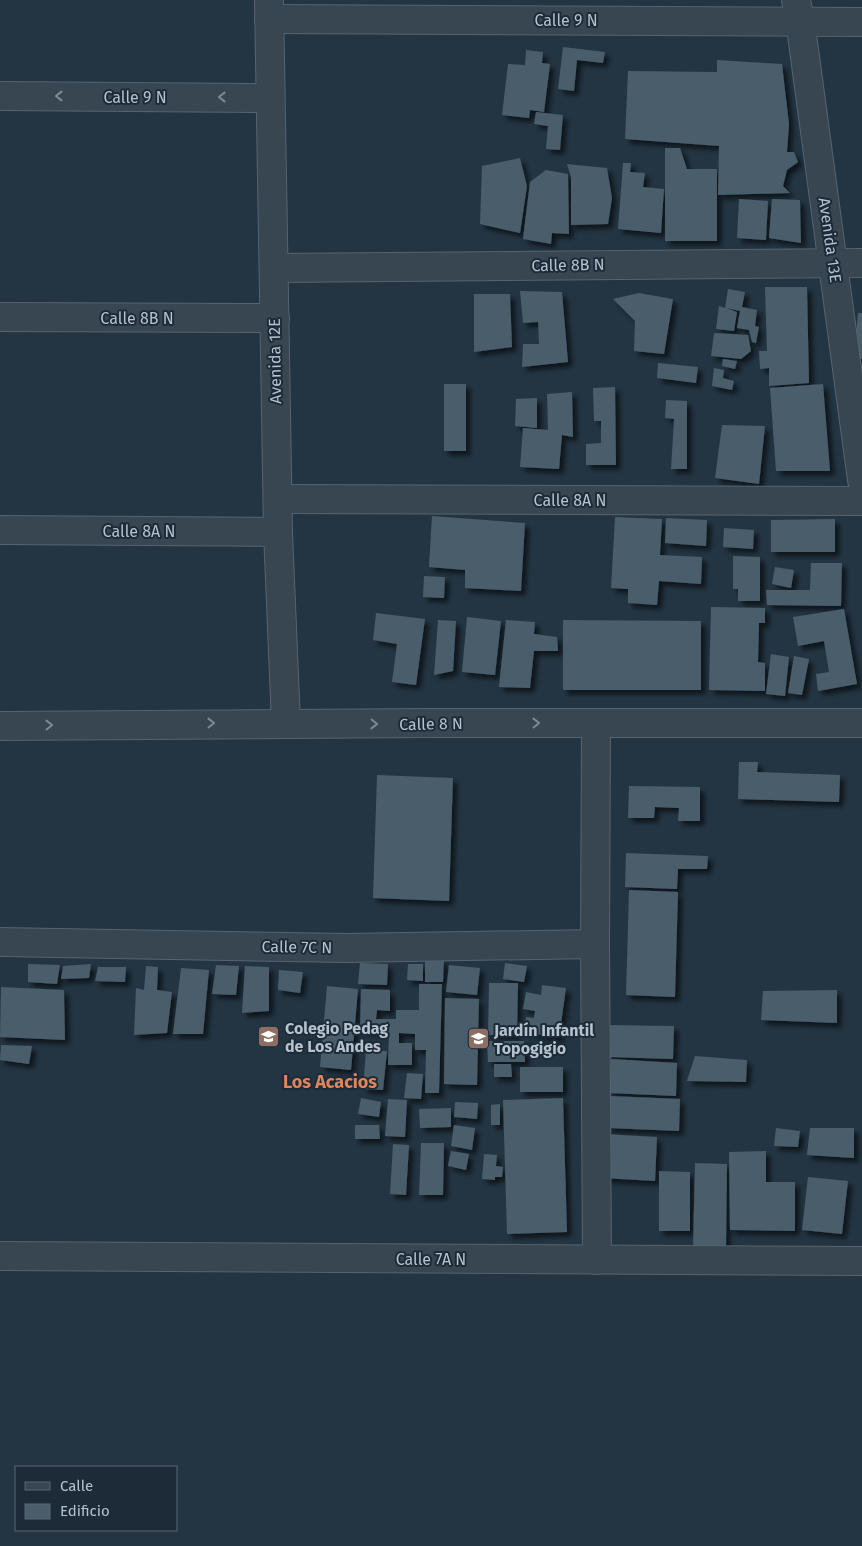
<svg xmlns="http://www.w3.org/2000/svg" width="862" height="1546" font-family="'Fira Sans',sans-serif">
<defs>
<filter id="shadow"><feDropShadow dx="4.5" dy="4.5" stdDeviation="2.5" flood-color="#0009"/></filter>
</defs>
<rect width="100%" height="100%" fill="#233543"/>
<g fill="#495d6b" filter="url(#shadow)">
<path d="M563,47l42,5 -2,11 -26,-3 -3,31 -16,-2z"/>
<path d="M526,50l17,2 -1,11 8,1 -6,48 -14,-2 -1,8 -27,-3 6,-51 17,1z"/>
<path d="M717,60l65,4 7,60 -2,28h7l4,10 -11,8 -4,16 7,7 -72,2 1,-49 -94,-7 3,-68 89,1z"/>
<path d="M536,112l27,3 -3,35 -14,-1 2,-23 -14,-2z"/>
<path d="M665,148h15l7,21h30v72h-52z"/>
<path d="M520,158l7,28 -7,47 -40,-9 2,-58z"/>
<path d="M623,163h8l-1,9 15,1 -2,14 21,2 -3,44 -43,-4z"/>
<path d="M567,164l40,4 5,30 -4,26 -37,1v-48z"/>
<path d="M546,170l22,4 1,60 -17,-1 -1,11 -28,-5 7,-57z"/>
<path d="M739,199l29,2 -2,39 -29,-2z"/>
<path d="M772,199l28,1 1,43 -32,-5z"/>
<path d="M765,287h42l2,96 -40,3v-18l-9,1 -1,-18h8z"/>
<path d="M728,289l17,3 -3,15 15,3 -2,16 4,1 -3,16 -4,-1 -3,-12 -12,-2 3,-17 -14,-3 11,4 -3,19 -18,-2 3,-23 6,2z"/>
<path d="M520,291l42,1 6,70 -46,5 1,-23h16l-1,-22 -15,1z"/>
<path d="M639,293l34,6 -9,55 -30,-3 1,-30 -22,-22z"/>
<path d="M474,294h36l2,53 -38,5z"/>
<path d="M858,313h4v46l-8,-1z"/>
<path d="M714,333l34,2 3,16 -10,8 -30,-3z"/>
<path d="M723,359l14,2 -2,8 -13,-3z"/>
<path d="M658,363l40,4 -2,16 -39,-5z"/>
<path d="M714,368l10,2 -1,8 11,3 -2,9 -20,-4z"/>
<rect x="444" y="384" width="22" height="67"/>
<path d="M823,384l7,87h-54l-6,-83z"/>
<path d="M615,387l1,78h-30v-21l15,-1v-22h-7l-1,-33z"/>
<path d="M572,392l1,45 -11,-2 -3,34 -39,-2 3,-39 25,2 -1,-36z"/>
<path d="M537,398v30l-22,-2 1,-27z"/>
<path d="M666,400l21,1v68h-16l3,-50 -9,-1z"/>
<path d="M722,425l43,1 -6,58 -44,-6z"/>
<path d="M432,516l93,7 -4,68 -56,-3v-18l-36,-3z"/>
<path d="M615,517l47,2 -2,36 42,2 -1,27 -42,-3 -2,24 -29,-2v-14l-17,-1z"/>
<path d="M666,518l41,2 -1,26 -41,-3z"/>
<path d="M835,519v33h-64v-32z"/>
<path d="M724,528l30,2 -1,19 -30,-2z"/>
<path d="M733,556l27,1v44h-22v-12h-5z"/>
<path d="M811,563h31l-1,43 -74,-1 -1,-15h44z"/>
<path d="M775,567l19,3 -3,18 -19,-4z"/>
<path d="M424,576l21,1 -1,21 -21,-1z"/>
<path d="M711,607l54,1v15h-6l-1,39 7,1v28l-56,-1z"/>
<path d="M844,609l13,75 -39,7 -2,-17 13,-2 -5,-31 -26,5 -5,-29z"/>
<path d="M376,613l49,6 -9,66 -24,-3 5,-38 -24,-4z"/>
<path d="M467,617l34,4 -6,54 -33,-3z"/>
<path d="M438,620l18,1 -3,50 -19,4z"/>
<path d="M506,620l29,2 -1,12 23,3 1,14h-24l-4,37 -31,-1z"/>
<path d="M563,620l138,1v69h-138z"/>
<path d="M771,654l18,3 -4,39 -19,-2z"/>
<path d="M794,656l15,3 -7,36 -14,-2z"/>
<path d="M739,762h19l-1,10 83,3 -1,27 -101,-3z"/>
<path d="M377,775l76,3 -4,123 -76,-3z"/>
<path d="M629,786l71,1v34h-22l1,-13 -24,-1 -1,11h-26z"/>
<path d="M626,853l82,3 -1,13h-29l-1,20 -52,-2z"/>
<path d="M629,890l49,2 -3,105 -49,-2z"/>
<path d="M425,960h19l-1,22h-18z"/>
<path d="M360,963l28,1 -1,21 -29,-1z"/>
<path d="M505,963l22,3 -3,16 -21,-3z"/>
<path d="M28,964l32,1 -3,19 -29,-2z"/>
<path d="M91,964l-2,14 -28,1 2,-13z"/>
<path d="M408,964h15v17l-16,-1z"/>
<path d="M216,965l23,1 -3,29 -24,-1z"/>
<path d="M449,965l31,3 -3,27 -31,-3z"/>
<path d="M146,966l12,1 -1,23 15,2 -5,41 -33,2 2,-47 8,2z"/>
<path d="M245,966l24,1v44l-27,2z"/>
<path d="M98,967h28l-1,15 -30,-1z"/>
<path d="M181,968l28,2 -6,64h-30z"/>
<path d="M279,970l24,2 -3,21 -22,-3z"/>
<path d="M489,983h29l-1,52h-29z"/>
<path d="M419,984h23l-3,109h-14l1,-43h-11v-16l-16,-1v10h13v22h-24l1,-33 -29,-1 1,-42 29,1v21l-13,-1 -1,9h20v-9h23z"/>
<path d="M542,985l24,3 -7,50 -35,-6 2,-15 8,1 1,-7 -12,-2 3,-17 15,3z"/>
<path d="M327,986l31,3 -7,81 -31,-3z"/>
<path d="M1,987l63,3 1,50 -65,-3z"/>
<path d="M837,990v33l-76,-3 2,-29z"/>
<path d="M445,998l34,1 -2,86 -33,-1z"/>
<path d="M609,1025l65,1 -1,33 -65,-2z"/>
<path d="M487,1041h37l1,21h-37z"/>
<path d="M1,1045l31,1 -3,18 -29,-4z"/>
<path d="M366,1050l21,1 -4,39 -20,-1z"/>
<path d="M695,1056l52,4 -1,22 -59,-1z"/>
<path d="M611,1059l66,4 -1,33 -67,-3z"/>
<path d="M494,1064h17l1,13h-18z"/>
<rect x="520" y="1067" width="43" height="25"/>
<path d="M407,1073l16,1 -2,25 -17,-1z"/>
<path d="M609,1096l71,3 -1,32 -71,-3z"/>
<path d="M361,1098l20,4 -2,15 -21,-3z"/>
<path d="M563,1098l4,134 -60,2 -4,-134z"/>
<path d="M388,1099l19,1 -2,37 -20,-1z"/>
<path d="M455,1102l23,1 -1,16 -23,-2z"/>
<path d="M500,1104v21h-9v-20z"/>
<path d="M451,1108v19l-31,1 -1,-19z"/>
<path d="M355,1125h24l1,14h-25z"/>
<path d="M454,1125l21,3 -3,22 -21,-4z"/>
<path d="M776,1128l24,3 -2,16 -24,-1z"/>
<path d="M810,1128h44v30l-47,-3z"/>
<path d="M604,1134l53,3 -2,44 -54,-3z"/>
<path d="M421,1143h23l-1,52h-24z"/>
<path d="M393,1144l16,1 -3,50 -16,-1z"/>
<path d="M451,1151l18,3 -3,16 -18,-4z"/>
<path d="M766,1151v31h29v49l-65,-1 -1,-78z"/>
<path d="M484,1154l13,1 -1,11 7,1 -1,10h-7v3l-13,-1z"/>
<path d="M695,1163l32,1 -1,85 -33,-1z"/>
<path d="M659,1171l31,1v59h-31z"/>
<path d="M808,1177l40,4 -6,53 -40,-4z"/>
</g>
<g fill="none" stroke-linecap="round" stroke-linejoin="round">
<defs>
<g id="minor">
<path d="M269,0l9,532 8,191"/>
<path d="M796,0l4,20 62,460"/>
<path d="M269,19l593,3"/>
<path d="M0,96l270,2"/>
<path d="M274,268l588,-5"/>
<path d="M0,317l275,1"/>
<path d="M278,499l584,2"/>
<path d="M0,530l278,2"/>
<path d="M596,723l-1,221 2,316"/>
<path d="M0,942l347,6 248,-4"/>
<path d="M0,1256l862,5"/>
</g>
<path id="tertiary" d="M0,726c287,-3 575,-4 862,-3"/>
</defs>
<use href="#minor" stroke="#566470" stroke-width="30"/>
<use href="#tertiary" stroke="#566470" stroke-width="30"/>
<use href="#minor" stroke="#384652" stroke-width="28"/>
<use href="#tertiary" stroke="#384652" stroke-width="28"/>
</g>
<defs><path id="oneway-chevron" d="M-2-3.5L2.5 0L-2 3.5" fill="none" stroke-width="1.6" stroke-linecap="round" stroke-linejoin="round" transform="scale(1.25)"/></defs>
<g stroke="#7d8a95">
<use href="#oneway-chevron" transform="translate(59 96) rotate(-180)"/>
<use href="#oneway-chevron" transform="translate(222 97) rotate(-180)"/>
<use href="#oneway-chevron" transform="translate(211 723) rotate(-1)"/>
<use href="#oneway-chevron" transform="translate(536 723) rotate(-1)"/>
<use href="#oneway-chevron" transform="translate(374 724) rotate(1)"/>
<use href="#oneway-chevron" transform="translate(49 725) rotate(-1)"/>
</g>
<defs>
<symbol id="school-square" viewBox="-11 -11 22 22"><rect x="-9" y="-9" width="18" height="18" rx="4" fill="#8d6e63" stroke="#1d2b38"/><path d="M0-5L7-2L0 1L-7-2ZM-4 1L0 2.5L4 1V4Q0 6-4 4Z" fill="#fff"/></symbol>
</defs>
<g fill-rule="evenodd">
<use href="#school-square" x="256" y="1024" width="25" height="25"/>
<use href="#school-square" x="466" y="1026" width="25" height="25"/>
</g>
<g text-anchor="middle" dominant-baseline="central" stroke-width="4" stroke-linejoin="round" paint-order="stroke">
<g font-size="16" fill="#b5c1cc" stroke="#1d2b38">
<text x="566" y="20">Calle 9 N</text>
<text x="135" y="97">Calle 9 N</text>
<text transform="translate(830 240) rotate(82)">Avenida 13E</text>
<text transform="translate(568 265) rotate(-1)">Calle 8B N</text>
<text x="137" y="318">Calle 8B N</text>
<text transform="translate(275 361) rotate(-91)">Avenida 12E</text>
<text x="570" y="500">Calle 8A N</text>
<text x="139" y="531">Calle 8A N</text>
<text transform="translate(431 724) rotate(-1)">Calle 8 N</text>
<text transform="translate(297 947) rotate(1)">Calle 7C N</text>
<text x="431" y="1259">Calle 7A N</text>
</g>
<g font-size="16" font-weight="bold" fill="#b5c1cc" stroke="#1d2b38" text-anchor="start">
<text x="285" y="1028">Colegio Pedag<tspan x="285" dy="18">de Los Andes</tspan></text>
<text x="494" y="1030">Jardín Infantil<tspan x="494" dy="18">Topogigio</tspan></text>
</g>
<g font-size="18" font-weight="bold" fill="#df855e" stroke="#1d2b38">
<text x="330" y="1082">Los Acacios</text>
</g>
</g>
<rect x="15" y="1466" width="162" height="65" fill="#1d2b38" stroke="#5a6773"/>
<rect x="25" y="1482" width="25" height="8" fill="#384652" stroke="#5a6773"/>
<text x="60" y="1491" font-size="15" fill="#b5c1cc">Calle</text>
<rect x="25" y="1504" width="25" height="15" fill="#495d6b" stroke="#5a6773"/>
<text x="60" y="1516" font-size="15" fill="#b5c1cc">Edificio</text>
</svg>
